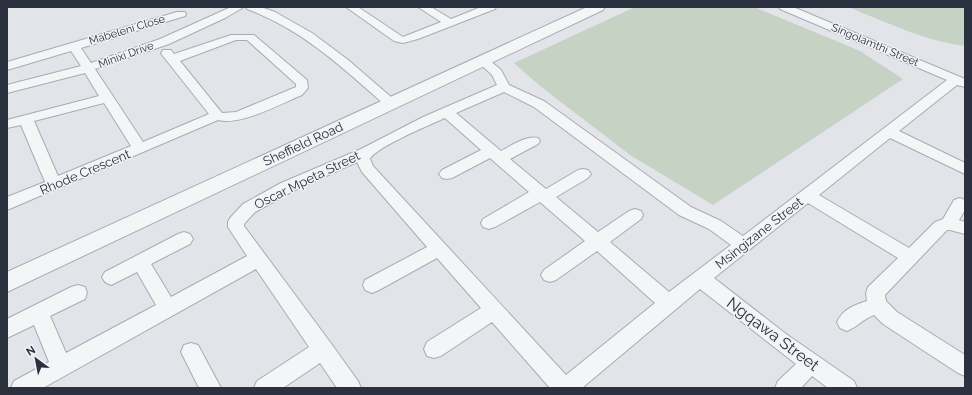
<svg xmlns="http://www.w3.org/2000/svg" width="972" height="395" font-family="Raleway,sans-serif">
<rect width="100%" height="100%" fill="#e2e4e9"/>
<g fill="#c6d2c4">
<path d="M635,7h119l106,44 43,28 -190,126 -83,-50 -90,-69 -26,-23z"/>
<path d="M848,7h117v39c-40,-5 -79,-24 -117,-39z"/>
</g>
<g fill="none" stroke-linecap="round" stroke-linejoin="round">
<defs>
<g id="minor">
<path d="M231,7h13l-19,11 -56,26 -74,25 48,73 66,-28 -46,-58 -2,-3 2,-3h8l3,4 57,-19h23l53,45 1,8 -6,7c-22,9 -61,31 -84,25l-211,90v-13l38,-15 -24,-57 -14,3v-8l92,-24 -14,-23 -78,20v-8l74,-19 -10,-15 -64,19v-8l170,-50h8l1,2 -1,2 -104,32 10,15 69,-24zM236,40h11l49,44v3l-60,25 -14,1 -42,-52zM104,103l27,43 -73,30 -24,-55z"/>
<path d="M246,7h15l14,5 37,21 35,26 51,44 -2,3h-10c-44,-39 -83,-76 -139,-97z"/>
<path d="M346,7h12l45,30 38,-15 -23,-15h13l20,12 30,-12h15l-1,2 -77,30 -15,4 -9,-2z"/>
<path d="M779,7h14l172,72v8l-8,-2 -58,46 66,32v11l-75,-36 -71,57 90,53 26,-26 8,-3 11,-19 6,-2 5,2v10l-6,10 6,2v12l-15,-4h-3l-62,65 1,6 11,11 68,43v21l-7,-3 -75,-49 -9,-9c-11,4 -17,12 -27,16l-7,-3 -3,-6c6,-13 17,-17 30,-21l-1,-8 2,-6 30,-29 -90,-55 -94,75 72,56 68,47 3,7h-29l-16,-12 -11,12h-26l3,-7 18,-17 -96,-75 -118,99h-32l-58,-66 -51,34 -7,2 -7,-2 -3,-7 3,-7 54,-34 -44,-50 -58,32 -7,3 -7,-3 -2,-5 2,-5 62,-33 -65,-75 -5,-10 -64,29 -38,21 -11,12v2l86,116 28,39 3,7h-24l-17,-25 -37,25h-29l3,-7 52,-34 -53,-78 -213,119h-32l3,-7 35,-19 -15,-37 -27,13v-19l64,-32 7,-2 7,2 2,6 -2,6 -35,17 16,37 90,-48 -19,-33 -26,13 -6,-3 -3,-5 3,-5 73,-38 6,-2 6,2 3,5 -3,5 -39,20 20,33 76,-41 -19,-29v-5l2,-4 13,-14 38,-21 80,-34 62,-32 74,-32 -5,-10 -15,-14 2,-3h8l14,12 8,15 35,16 147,106 30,14 22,15 204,-156 -167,-71zM504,92l30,15 145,108 30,14 22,16 -62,47 -59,-50 31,-23 2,-4 -2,-4 -6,-2 -6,2 -31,21 -42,-35 32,-19 3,-4 -3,-4 -5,-1 -5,1 -32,19 -36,-30 28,-15 2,-3 -2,-3c-12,-3 -27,8 -37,13l-45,-38zM445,118l36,32 -39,20 -3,4 3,4 5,1 5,-1 38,-20 39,34 -46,27 -2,4 2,4 6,2 6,-2 45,-25 45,39 -41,29 -3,5 3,5 6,2 6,-2 41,-29 58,52 -89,72 -193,-209 -3,-7c5,-11 61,-35 75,-41z"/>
<path d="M191,343l7,2 23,43h-22l-18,-36 3,-7z"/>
</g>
<path id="tertiary" d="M587,7h18l-2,3 -596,282v-20z"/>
</defs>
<use href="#minor" stroke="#a8abb3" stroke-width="2"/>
<use href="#tertiary" stroke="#a8abb3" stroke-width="2"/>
<use href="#minor" fill="#f4f5f7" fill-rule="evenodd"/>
<use href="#tertiary" fill="#f4f5f7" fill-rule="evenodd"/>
</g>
<g text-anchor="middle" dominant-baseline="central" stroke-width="3" stroke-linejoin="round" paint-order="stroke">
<g font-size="11" fill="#2c313f" stroke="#f1f3f6">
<text transform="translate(127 30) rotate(-17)">Mabeleni Close</text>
<text transform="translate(875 45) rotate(23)">Singolamthi Street</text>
<text transform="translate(126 55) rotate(-20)">Minixi Drive</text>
</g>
<g font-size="13" fill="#2c313f" stroke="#f1f3f6">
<text transform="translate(303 144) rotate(-25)">Sheffield Road</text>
<text transform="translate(85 172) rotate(-23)">Rhode Crescent</text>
<text transform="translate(307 180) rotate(-26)">Oscar Mpeta Street</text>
<text transform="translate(759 233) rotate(-38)">Msingizane Street</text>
</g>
<g font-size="16" fill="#2c313f" stroke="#f1f3f6">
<text transform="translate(773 334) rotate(37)">Ngqawa Street</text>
</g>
</g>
<rect width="972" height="395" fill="none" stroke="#2c313f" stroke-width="16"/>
<g transform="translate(36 359) rotate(328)" stroke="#f1f3f6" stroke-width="3" paint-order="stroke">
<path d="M0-3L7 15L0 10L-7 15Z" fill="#2c313f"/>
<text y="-6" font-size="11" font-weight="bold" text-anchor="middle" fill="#2c313f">N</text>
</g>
</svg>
